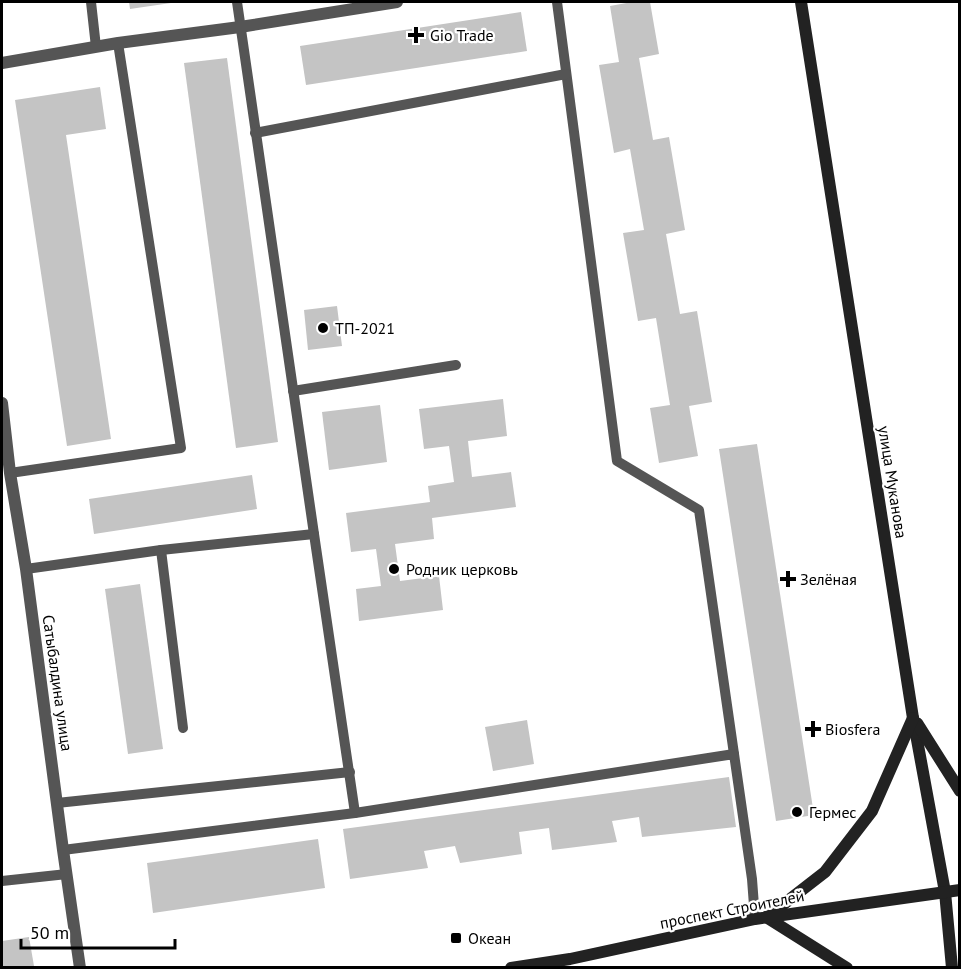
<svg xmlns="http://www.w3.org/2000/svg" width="961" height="969" font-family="'PT Sans',sans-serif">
<rect width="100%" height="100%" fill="#fff"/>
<g fill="#c4c4c4">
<path d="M129,2h42v1l-41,6z"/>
<path d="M632,2h18l9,52 -20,4 14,82 16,-3 16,93 -19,4 14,80 17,-3 15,91 -23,4 9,50 -39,7 -9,-55 20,-3 -14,-87 -18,3 -15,-88 21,-3 -14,-81 -16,4 -15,-88 20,-3 -9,-56z"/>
<path d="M521,12l6,39 -221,34 -6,-39z"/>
<path d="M227,58l51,384 -42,6 -52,-385z"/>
<path d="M100,87l6,42 -40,6 45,304 -44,7 -52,-346z"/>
<path d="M337,306l5,40 -34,4 -4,-40z"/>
<path d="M503,399l4,37 -39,5 4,36 39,-5 5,35 -84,11 2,21 -39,5 5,37 39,-5 4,34 -84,11 -3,-32 25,-3 -5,-37 -25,3 -5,-39 84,-11 -2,-16 26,-4 -5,-36 -25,3 -5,-40z"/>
<path d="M380,405l7,57 -58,8 -7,-58z"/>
<path d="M757,444l57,371 -38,6 -57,-372z"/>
<path d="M252,475l5,34 -163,25 -5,-35z"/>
<path d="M140,584l23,165 -35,5 -23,-165z"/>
<path d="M527,720l7,44 -41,7 -8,-44z"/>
<path d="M729,777l7,50 -94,10 -3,-20 -27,4 5,21 -65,8 -3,-22 -30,4 3,22 -62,9 -5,-17 -31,5 4,17 -78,11 -7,-50z"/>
<path d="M318,839l7,49 -172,25 -6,-50z"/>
<path d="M29,937l5,29 -32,2v-27z"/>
</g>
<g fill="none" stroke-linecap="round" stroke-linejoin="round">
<g stroke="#555" stroke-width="10">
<path d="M91,2l5,45"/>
<path d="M237,2l77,532"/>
<path d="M557,2l60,459 82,49 35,244"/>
<path d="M255,133l311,-59"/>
<path d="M293,391l163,-26"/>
<path d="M10,473l171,-25 -63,-405"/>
<path d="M161,550l22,178"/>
<path d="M26,569l135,-19 153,-16 41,279"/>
<path d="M57,803l293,-31"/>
<path d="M63,850l292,-37 379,-59 18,125 3,40"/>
<path d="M2,881l65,-7"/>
</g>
<g stroke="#555" stroke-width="12">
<path d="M2,63l116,-20 122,-16 157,-25"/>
<path d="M2,403l8,70 16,96 37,281 17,118"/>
</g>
<g stroke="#222" stroke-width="12">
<path d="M801,2l112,716 32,174 7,76"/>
<path d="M917,723l43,68"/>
<path d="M766,917l81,51"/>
<path d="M767,917l58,-45 47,-61 41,-93"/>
<path d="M511,968l59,-9 185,-40 205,-29"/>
</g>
</g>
<g fill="#000" stroke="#fff" stroke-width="2">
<path d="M413 26h6v6h6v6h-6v6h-6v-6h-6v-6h6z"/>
<circle cx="323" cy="328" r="6"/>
<circle cx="394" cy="569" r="6"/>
<path d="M785 570h6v6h6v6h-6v6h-6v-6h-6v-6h6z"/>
<path d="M810 720h6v6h6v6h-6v6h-6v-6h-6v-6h6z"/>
<circle cx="797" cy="812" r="6"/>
<rect x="450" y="932" width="12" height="12" rx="3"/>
</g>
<g text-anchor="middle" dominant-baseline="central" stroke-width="4.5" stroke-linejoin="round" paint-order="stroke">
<g font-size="16" fill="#000" stroke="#fff" text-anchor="start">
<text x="430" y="35">Gio Trade</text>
<text x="335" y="328">ТП-2021</text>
<text x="406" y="569">Родник церковь</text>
<text x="800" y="579">Зелёная</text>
<text x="825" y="729">Biosfera</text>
<text x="809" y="812">Гермес</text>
<text x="468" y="938">Океан</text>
</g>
<g font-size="16" fill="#000" stroke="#fff">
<text transform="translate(893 482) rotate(81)">улица Муканова</text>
<text transform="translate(58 683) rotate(82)">Сатыбалдина улица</text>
<text transform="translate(732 909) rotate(-11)">проспект Строителей</text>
</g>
</g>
<rect width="961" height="969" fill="none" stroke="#000000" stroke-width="6"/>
<path d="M21 939v9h154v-9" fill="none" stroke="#000000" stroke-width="3"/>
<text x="30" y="939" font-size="18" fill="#000000" stroke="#ffffff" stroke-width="4.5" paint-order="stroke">50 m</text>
</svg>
